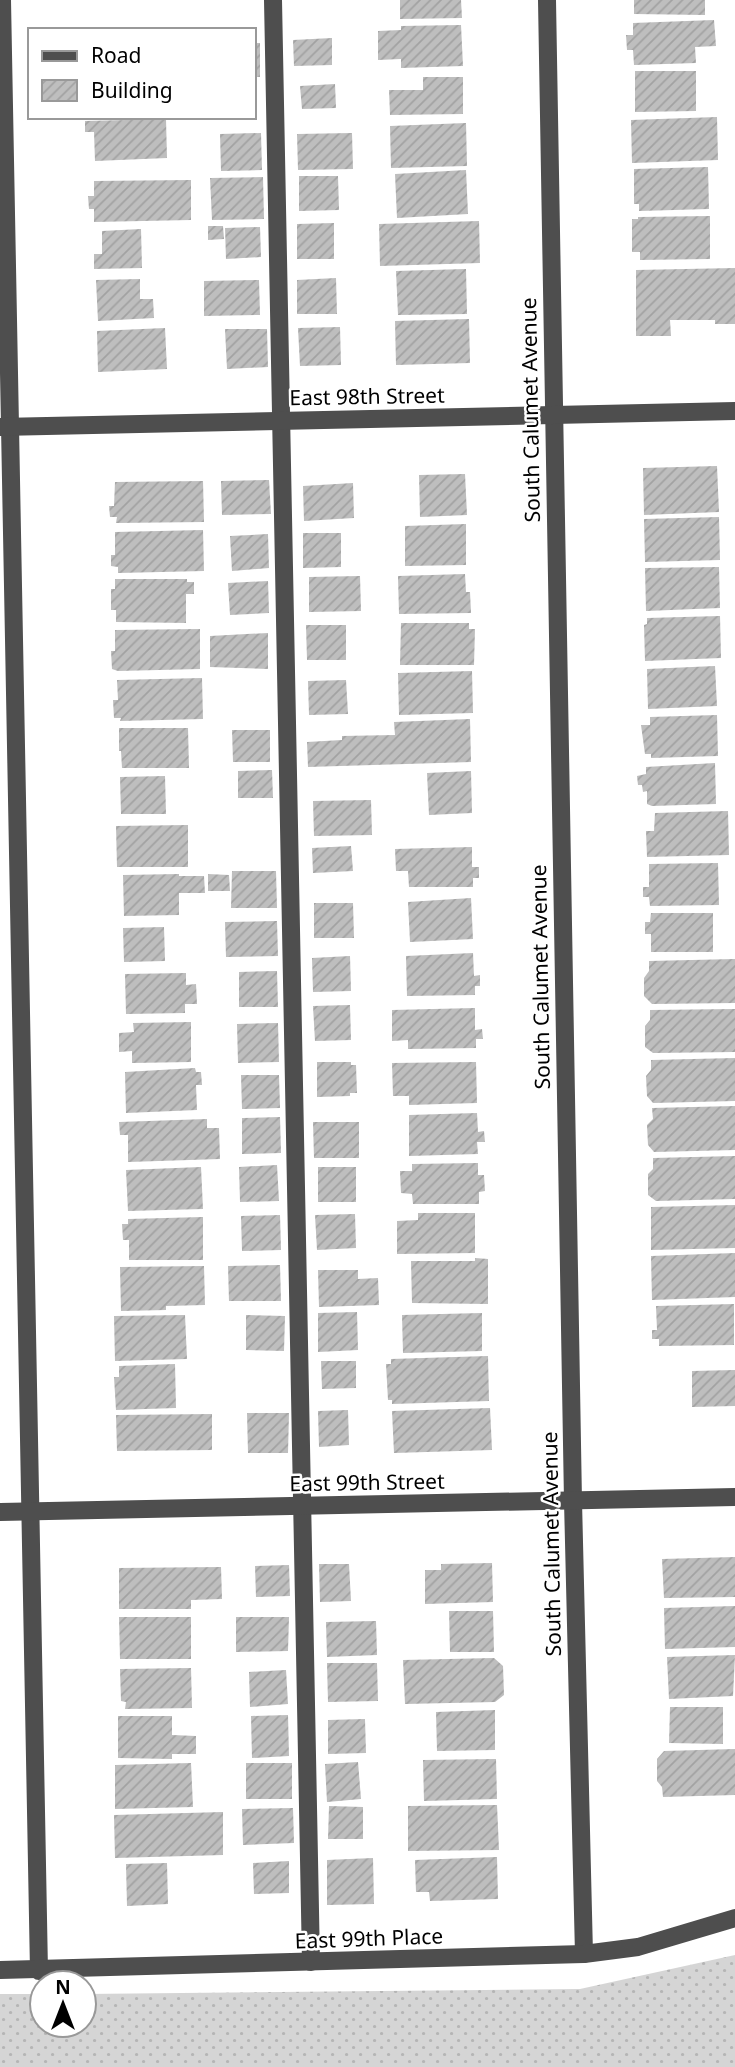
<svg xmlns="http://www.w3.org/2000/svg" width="735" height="2067" font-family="'Noto Sans',sans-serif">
<defs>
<pattern id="grass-dots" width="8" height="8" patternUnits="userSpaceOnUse" patternTransform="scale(1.75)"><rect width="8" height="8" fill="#d5d5d5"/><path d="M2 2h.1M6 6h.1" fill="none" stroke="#b5b5b5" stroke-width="1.8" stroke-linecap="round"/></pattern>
<pattern id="building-hatch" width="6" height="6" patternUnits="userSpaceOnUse" patternTransform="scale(1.75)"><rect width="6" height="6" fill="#bebebe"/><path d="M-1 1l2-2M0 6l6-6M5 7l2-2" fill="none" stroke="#a2a2a2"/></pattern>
</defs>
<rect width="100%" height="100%" fill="#fff"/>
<path fill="url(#grass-dots)" d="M735,1955v112h-735v-73h42v31h42v-31l496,-5z"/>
<g fill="url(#building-hatch)">
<path d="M400,0h61l1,18 -62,1z"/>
<path d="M634,0h71v15l-71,-1z"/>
<path d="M714,20l2,26 -21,1 1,16 -62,2 -1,-15h-6l-1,-15h7v-12z"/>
<path d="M461,25l2,41 -62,2v-9l-23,1v-29l23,-1v-4z"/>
<path d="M332,38v27l-38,1 -1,-26z"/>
<rect x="254" y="43" width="6" height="34"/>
<path d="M635,71h61v40l-61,1z"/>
<path d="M423,77h40v37l-73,1 -1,-25h34z"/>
<path d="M335,84l1,24 -34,1 -2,-23z"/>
<path d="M717,117l1,43 -86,3 -1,-43z"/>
<path d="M166,119l1,39 -72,3 -1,-29h-9v-11z"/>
<path d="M466,123l1,43 -76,2 -1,-42z"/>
<path d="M261,133l1,37 -41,1 -1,-37z"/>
<path d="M352,133l1,36 -55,1 -1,-36z"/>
<path d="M708,167l1,42 -70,2v-7h-5v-35z"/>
<path d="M466,170l2,44 -71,4 -2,-44z"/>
<path d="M299,176h39l1,34 -40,1z"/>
<path d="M263,177l1,42 -52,1 -2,-42z"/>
<path d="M191,180v40l-97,2v-13h-5l-1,-13h6v-15z"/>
<path d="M710,216v43l-70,1v-8h-8v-33h6v-2z"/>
<path d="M479,221l1,42 -100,3 -1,-42z"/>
<path d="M334,223v36h-37v-35z"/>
<path d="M208,226h15l1,13 -16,1z"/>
<path d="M260,227l1,30 -35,2 -1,-31z"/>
<path d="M141,229l1,39 -48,1v-15h8v-23z"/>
<path d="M735,268v56h-20v-4h-45l1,16h-35v-66z"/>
<path d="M466,269l1,45 -69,1 -2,-44z"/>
<path d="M336,278l1,36h-40v-34z"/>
<path d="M140,279v20h13l1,19 -56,3 -2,-41z"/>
<path d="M259,280l1,35 -56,1v-35z"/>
<path d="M469,319l1,44 -74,2 -1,-44z"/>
<path d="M340,327l1,38 -41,1 -2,-38z"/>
<path d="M165,328l2,41 -69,3 -1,-41z"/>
<path d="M225,329h42l1,38 -41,2z"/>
<path d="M717,466l2,46 -75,3 -1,-47z"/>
<path d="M465,474l2,41 -47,2 -1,-42z"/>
<path d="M269,480l2,34 -49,1 -1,-34z"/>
<path d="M203,481l1,41 -88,1 1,-6h-7l-1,-11h5l1,-24z"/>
<path d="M353,483l1,35 -50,3 -1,-35z"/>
<path d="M719,517l1,43 -75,2 -1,-43z"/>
<path d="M466,524v41l-61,1v-40z"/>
<path d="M203,530l1,41 -86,2v-6l-7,-1v-11h4v-23z"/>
<path d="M303,533h38v34l-38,1z"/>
<path d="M268,534l1,34 -37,3 -2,-35z"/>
<path d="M719,567l1,41 -74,3 -1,-43z"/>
<path d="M465,574l1,18h4l1,21 -72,1 -1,-38z"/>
<path d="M360,576l1,35 -52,1v-35z"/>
<path d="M115,579h72v3h7v12h-8v29l-70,-1v-12h-5v-21h4z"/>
<path d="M268,581l1,32 -39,2 -2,-32z"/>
<path d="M720,616l1,42 -76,3 -1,-36 3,-1v-6z"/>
<path d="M401,623h68v6h6l-1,36h-74z"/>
<path d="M306,625h40v35h-39z"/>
<path d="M200,629v40l-82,2 -6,-2 -1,-18h4v-21z"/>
<path d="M268,633v36l-58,-2v-31z"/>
<path d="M715,666l2,40 -69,3 -1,-40z"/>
<path d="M472,671l1,42 -74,2 -1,-42z"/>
<path d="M202,678l1,41 -83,2 1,-3h-7l-1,-18h5l-1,-20z"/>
<path d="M346,680l2,34 -39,1 -1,-34z"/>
<path d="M717,715l1,41 -67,2v-4h-6l-4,-29h9v-8z"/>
<path d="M470,719l1,43 -163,5 -1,-25 35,-2v-4l53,-1 -1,-13z"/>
<path d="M119,728h69l1,40h-67l-1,-17h-2z"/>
<path d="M232,730h38v32h-37z"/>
<path d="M715,763l1,41 -64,2 -5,-2v-13l-4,1 -1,-7h-4l-1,-9 9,-2v-7z"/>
<path d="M272,770l1,28h-35v-27z"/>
<path d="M471,771l1,42 -43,2 -2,-42z"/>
<path d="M165,776l1,38h-45l-1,-37z"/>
<path d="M371,800l1,35 -58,1 -1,-35z"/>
<path d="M728,811l1,44 -82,2 -1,-26h8l1,-18z"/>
<path d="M188,825v42h-71l-1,-41z"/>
<path d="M351,846l2,25 -40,2 -1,-25z"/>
<path d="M472,847v20h7v11h-6v9h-64l-1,-16h-12l-1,-22z"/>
<path d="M718,863l1,42 -69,1 -1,-9h-6v-10h6v-23z"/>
<path d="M232,871h44l1,37h-46z"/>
<path d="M179,874v2h25l1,17h-26v22l-55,1 -1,-41z"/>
<path d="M208,874l21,1 1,16h-22z"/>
<path d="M471,898l2,41 -63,3 -2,-40z"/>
<path d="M314,903h39l1,35h-40z"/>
<path d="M651,913h62v39h-62v-18h-6v-12h5z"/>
<path d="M277,921l1,35 -52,1 -1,-35z"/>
<path d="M164,927l1,34 -41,1 -1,-34z"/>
<path d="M473,953l1,23 6,-1v11h-5v9l-68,1 -1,-40z"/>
<path d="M350,956l1,35 -38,1 -1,-34z"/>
<path d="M735,959v44l-83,1 -8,-8v-18l5,-7v-10z"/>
<path d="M277,971l1,36h-39v-35z"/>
<path d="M186,973v12l10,-1 1,20h-12v9l-59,1 -1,-40z"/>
<path d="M350,1005l1,35 -36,1 -2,-35z"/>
<path d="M475,1008v22l7,-1 1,10h-7v9l-68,1v-9l-16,1v-31z"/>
<path d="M735,1009v43l-82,1 -8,-6v-21l5,-6v-10z"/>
<path d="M191,1022v40l-59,1v-12l-13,1v-19l15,-1 -1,-9z"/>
<path d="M278,1023l1,39 -41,1 -1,-39z"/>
<path d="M735,1058v43l-82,2 -6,-7 -1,-20 5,-6v-10z"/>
<path d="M317,1062h34v3h5l1,28h-7v3l-33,1z"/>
<path d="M476,1062l1,41 -68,2v-9h-16l-1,-33z"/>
<path d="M195,1068l1,4h5l1,13h-6l1,25 -71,3 -1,-41z"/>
<path d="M241,1075h38l1,33 -38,1z"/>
<path d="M735,1106v44l-81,2 -6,-7 -1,-20 6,-6 -1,-11z"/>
<path d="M477,1113l1,19 6,-1 1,11h-8l1,12 -69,2v-41z"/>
<path d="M280,1117l1,36 -39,1v-36z"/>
<path d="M207,1119v9h12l1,31 -92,3v-27h-8l-1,-13z"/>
<path d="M313,1122h46v36h-45z"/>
<path d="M735,1156v43l-79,2 -8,-6v-21l5,-5v-11z"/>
<path d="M478,1163v12h6l1,16 -6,1v12h-66l-1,-10 -11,-1 -1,-22h12v-7z"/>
<path d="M277,1165l2,36 -39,1 -1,-35z"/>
<path d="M201,1167l2,42 -75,2 -2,-41z"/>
<rect x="318" y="1167" width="38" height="35"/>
<path d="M735,1205v43l-84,2v-43z"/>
<path d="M418,1213h57v40l-78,1v-33l21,-1z"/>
<path d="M355,1214l1,34 -39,2 -2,-35z"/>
<path d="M280,1215l1,35 -39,1 -1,-35z"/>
<path d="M203,1217v43h-74v-20h-6l-1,-16h6v-5z"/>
<path d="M735,1253v44l-83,3 -1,-44z"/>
<path d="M475,1258l13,1v45l-76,-1 -1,-42h64z"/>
<path d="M280,1265l1,36h-52l-1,-35z"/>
<path d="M204,1266l1,39 -39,1v4l-45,1 -1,-44z"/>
<path d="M318,1270h40v9l20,-1 1,27 -60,2z"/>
<path d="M734,1304v41l-75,1v-7h-7v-9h5l-1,-24z"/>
<path d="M357,1312l1,38 -40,2v-39z"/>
<path d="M482,1313v38l-79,2 -1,-38z"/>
<path d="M185,1315l2,44 -72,2 -1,-45z"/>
<path d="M246,1315l39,1 -1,35 -38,-1z"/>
<path d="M488,1356l1,45 -97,3v-4h-4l-2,-36h5v-5z"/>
<path d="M321,1361h35v27l-34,1z"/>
<path d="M175,1364l1,44 -60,2 -2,-33h5v-11z"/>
<path d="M735,1370v36l-43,1v-36z"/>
<path d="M490,1408l2,42 -98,3 -2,-42z"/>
<path d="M348,1410l1,35 -30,2 -1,-36z"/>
<path d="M247,1413h42l-1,40h-40z"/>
<path d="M212,1414v36l-95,1 -1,-36z"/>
<path d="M735,1557v40l-71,1 -2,-39z"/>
<path d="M492,1563l1,39 -68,2v-34h16v-6z"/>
<path d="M319,1564h30l2,37 -31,1z"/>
<path d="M289,1565l1,31 -34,1 -1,-31z"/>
<path d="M221,1567l1,32 -31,1v9h-72v-41z"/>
<path d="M735,1606v41l-70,2 -1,-41z"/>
<path d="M449,1611h44l1,41h-44z"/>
<path d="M119,1617h72v42h-71z"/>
<path d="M236,1617h53l-1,34 -52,1z"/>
<path d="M376,1621l1,34 -50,2 -1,-35z"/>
<path d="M735,1655l-2,41 -64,3 -2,-42z"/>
<path d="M494,1658l9,8 1,29 -9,7 -90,2 -2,-44z"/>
<path d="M327,1663h50l1,38 -50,1z"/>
<path d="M191,1668l1,40 -67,1 1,-7 -5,-1 -1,-32z"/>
<path d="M286,1670l2,34 -38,3 -1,-35z"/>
<path d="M670,1707h53v37l-54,-1z"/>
<path d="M495,1710v40l-58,1 -1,-39z"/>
<path d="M288,1715l1,41 -37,2 -1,-42z"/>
<path d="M118,1716h54v19l24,1v18h-24v5l-54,-1z"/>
<path d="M365,1719l1,34 -38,1v-34z"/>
<path d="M735,1749v46l-72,2 -1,-10 -5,-6v-22l7,-8z"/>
<path d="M496,1759l1,40 -73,2 -1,-41z"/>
<path d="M358,1762l3,37 -34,3 -2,-38z"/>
<path d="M191,1763l2,44 -78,2v-44z"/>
<rect x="246" y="1763" width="46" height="36"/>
<path d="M497,1805l2,45 -91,1v-45z"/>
<path d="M329,1806l34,1v32h-35z"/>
<path d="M293,1808l1,35 -51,2 -1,-36z"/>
<path d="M223,1812v43l-108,3 -1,-43z"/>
<path d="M497,1857l1,42 -68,2 -1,-9h-13l-1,-32z"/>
<path d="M373,1858l1,46 -47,1v-45z"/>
<path d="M289,1861v32l-35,1 -1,-31z"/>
<path d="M167,1863l1,41 -41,2 -1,-42z"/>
</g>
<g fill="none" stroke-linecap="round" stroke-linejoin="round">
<g stroke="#4e4e4e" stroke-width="18">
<path d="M2,0l37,1971"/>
<path d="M273,0l38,1962"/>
<path d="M547,0l26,1501 11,453"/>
<path d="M0,427l735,-16"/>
<path d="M0,1512l735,-15"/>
<path d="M0,1970l584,-16 54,-7 97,-29"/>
</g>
</g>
<g text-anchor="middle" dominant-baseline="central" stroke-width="5" stroke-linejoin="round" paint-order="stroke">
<g font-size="21" fill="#000" stroke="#fff">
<text transform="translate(367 396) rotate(-1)">East 98th Street</text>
<text transform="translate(530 410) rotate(-91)">South Calumet Avenue</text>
<text transform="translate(540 977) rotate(-91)">South Calumet Avenue</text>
<text transform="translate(367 1482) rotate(-1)">East 99th Street</text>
<text transform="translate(551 1544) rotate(-91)">South Calumet Avenue</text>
<text transform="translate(369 1938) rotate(-2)">East 99th Place</text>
</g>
</g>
<rect x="28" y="28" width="228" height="91" fill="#ffffff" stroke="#999999" stroke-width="2"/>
<rect x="42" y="51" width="35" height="10" fill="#4e4e4e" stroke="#999999" stroke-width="2"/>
<text x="91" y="63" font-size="21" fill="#000000">Road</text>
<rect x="42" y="80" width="35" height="21" fill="url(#building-hatch)" stroke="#999999" stroke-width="2"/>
<text x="91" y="98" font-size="21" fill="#000000">Building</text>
<g transform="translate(63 2004)"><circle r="33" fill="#ffffff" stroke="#999999" stroke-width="2"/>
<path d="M0-5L12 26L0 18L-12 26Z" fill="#000000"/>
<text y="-10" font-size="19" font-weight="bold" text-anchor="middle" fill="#000000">N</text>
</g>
</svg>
